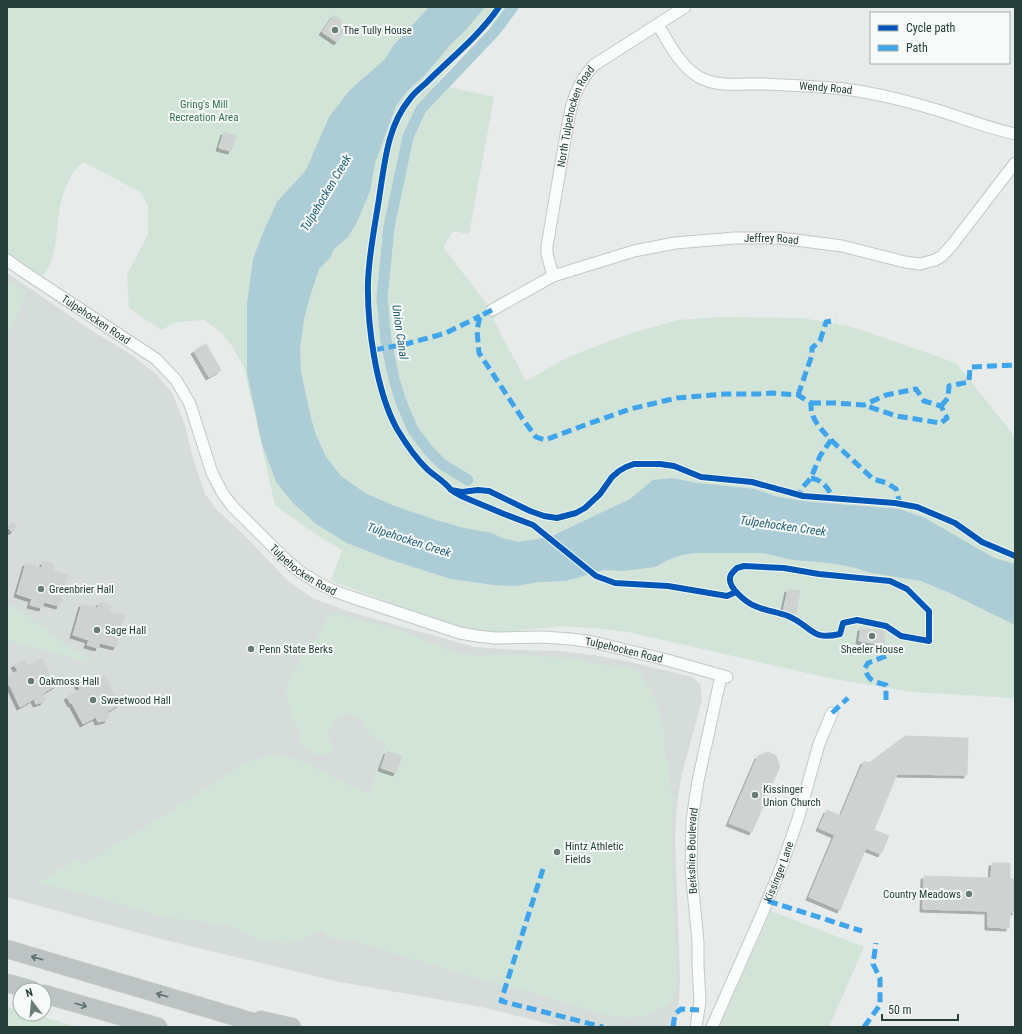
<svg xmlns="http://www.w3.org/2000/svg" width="1022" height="1034" font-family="'Roboto Condensed',sans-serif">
<defs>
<filter id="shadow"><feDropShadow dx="-3" dy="3" stdDeviation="0" flood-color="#0004"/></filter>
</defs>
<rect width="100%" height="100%" fill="#e7ebe9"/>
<path fill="#d5dcd9" d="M7,273l87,59 38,23 25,20 15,18 13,32 9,37 11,32 11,15 27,25 45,47 24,17 38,14 124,35 44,3 42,1 33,4 37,7 62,15 8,7 2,15 -21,79 -4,26 -2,35 5,142 -2,30 -2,16h-113l-81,-20 -142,-25 -175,-42 -158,-43z"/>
<g fill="#d2e3d8">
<path d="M7,7h511l-40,28 -42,49 58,13 -25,137 -16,-3 -10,16 53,69 -3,3 33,62 42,-24 66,-25 45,-12 41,-3 82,1 47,8 27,9 80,28 59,74v109l-1,2 1,1v149l-103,-6 -83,-14 -201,-46c-25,-3 -49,-6 -73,-5 -24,2 -47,6 -70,5 -27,-2 -52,-13 -76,-22 -26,-10 -52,-20 -78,-29l11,-31 -27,-16 -40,-29 -31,-138 -12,-21 -11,-14 -17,-12 -27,2 -16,8 -32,-22 -2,-34 21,-39v-30l-8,-13 -56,-30c-9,6 -11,10 -15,19 -14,25 -9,52 -17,78 -2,6 -6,12 -9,17l-19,-10 -17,-13z"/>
<path d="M7,278l19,15 -9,24 -10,20z"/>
<path d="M7,602l80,57v3l-80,-22z"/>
<path d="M338,614l65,17 52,22 21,2 41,-1 48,4 74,12 18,33 8,30v15l8,52 -1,45 5,132 -2,20 -12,11 -18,8 -17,2 -28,-4 -70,-22 -54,-14 -123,-37 -25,-4 -7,-8 -21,12 -18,2 -19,-2 -34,-15 -69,-10 -65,-19 -58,-14 40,-24 5,6 79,-48 71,-46 19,-10 15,-5 14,-3 34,14 23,13 33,13 16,-48 -18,-11 -4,-12 -16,-9 -17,10 -3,13 4,9v10l-17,-1 -12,-7 -16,-46 -1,-17 21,-35 10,-12 11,-22z"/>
<path d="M771,911l93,36 -35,80h-110z"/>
<path d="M7,1007l13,3v4h14l43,13h-70z"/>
</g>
<path fill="#acccd6" d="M429,7h56l-20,24 -14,13 -26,31 -17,15 -12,16 -21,57 -5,28 -13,31 -9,15 -14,12 -4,9 -11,11 -9,27 -6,23 -4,30 1,23 10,46 5,17 10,22 15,19 24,17 27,12 44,15 28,8 28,5 10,5 16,4 32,-5 80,-38 23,-19 19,-2 25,5 58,6 23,8 33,5 88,7 26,9 69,40 21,6v61l-63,-31 -31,-13 -49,-8 -20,-6 -23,-4 -36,-3 -30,-7h-67l-14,2 -12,4 -15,8 -32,4 -19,-1 -38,11 -27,1 -23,4 -22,-1 -43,-6 -60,-19 -44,-17 -31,-19 -23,-21 -17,-21 -14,-38 -15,-71v-69l6,-45 9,-24 15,-33 29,-32 23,-53 20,-26 36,-32 8,-13z"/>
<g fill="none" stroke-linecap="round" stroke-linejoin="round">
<path stroke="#acccd6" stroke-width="11" d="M468,480l-25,-15 -14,-14 -16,-21 -12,-28 -7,-23 -8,-38 -4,-43 7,-71 19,-90 13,-28 74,-78 18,-24"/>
</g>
<g fill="#ced3d1" stroke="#d0d4d2" filter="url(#shadow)">
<path d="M334,15l8,6 -1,3 6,4 -10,14 -15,-10z"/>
<path d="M224,132l12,4 -5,15 -12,-3z"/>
<path d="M206,344l15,26 -12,7 -15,-26z"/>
<path d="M13,522l4,4 -5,6 -4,-4z"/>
<path d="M43,562h6l5,3 -1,6 15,4 -8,23h2l-3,8 -15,-4 -2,6 -12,-3 2,-6 -15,-5 9,-31 16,5z"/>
<path d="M788,589l12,2 -4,23 -13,-2z"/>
<path d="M99,603h7l5,3 -2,6 16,3 -8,23h1l-2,9 -16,-4 -2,5 -11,-3 2,-5 -16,-5 9,-31 16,4z"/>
<path d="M861,628l24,3 -1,14 -25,-4z"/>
<path d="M42,658l9,20h2l4,7 -14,8 3,5 -3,4 -7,2 -2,-5 -14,8 -10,-21 -3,-2v-7l11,-6 -4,-6 10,-5 4,6z"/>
<path d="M105,676l10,21 1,-1 4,8 -13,8 2,3 -2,5 -9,2 -2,-5 -13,7 -11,-21 -1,1 -4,-7 13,-8 -3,-6 10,-6 4,6z"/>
<path d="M905,736l63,2 -1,37 -70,-1 -28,-11z"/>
<path d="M387,751l15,5 -6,17 -15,-5z"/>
<path d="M768,752l8,4 4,10 -28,66 -23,-9 29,-67z"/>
<path d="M864,761l33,13 -23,56 15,6 -8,18 -15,-6 -26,62 -31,-13 26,-62 -16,-7 8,-18 14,6z"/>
<path d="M992,863h18v16h5v33h-5l-1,16 -21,-1v-16l-65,-2 1,-33 67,2z"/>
</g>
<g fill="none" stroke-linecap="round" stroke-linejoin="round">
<defs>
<g id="minor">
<path id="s1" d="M658,25c11,18 22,41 41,52 19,11 44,6 65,7 23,1 47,2 70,4 34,3 70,12 103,22 26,8 51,18 78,24"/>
<path id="s2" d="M7,260l14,10 135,89 20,21 14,24 22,69 11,21 10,13 51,51 15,13 19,12 16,8 20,7 106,35 17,3 18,2 47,-1 29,2 22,3 74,18 60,17"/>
<path id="s3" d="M553,276l-6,-22v-8l21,-123c4,-22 10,-41 26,-58l91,-58"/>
<path id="s4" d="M492,310l61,-34 81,-25 41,-8 60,-5h45l62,8 63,16 15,2 15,-4 7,-4 10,-11 63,-82"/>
<path id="s5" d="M696,1027l4,-26 -2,-36v-23l-7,-73 1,-49 6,-39 23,-105"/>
<path id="s6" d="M712,1027l50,-113 20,-49 16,-46 21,-75 13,-31"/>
</g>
<g id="highway">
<path d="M7,949l263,78"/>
<path d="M7,983l25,7"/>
<path d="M44,994l114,33"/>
<path d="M261,1020l31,7"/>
</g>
</defs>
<use href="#minor" stroke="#c4c8c6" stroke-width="13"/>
<use href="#highway" stroke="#c2cac8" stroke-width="19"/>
<use href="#minor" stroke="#fbfcfc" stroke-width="11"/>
<use href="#highway" stroke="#bcc3c2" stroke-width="17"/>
<g stroke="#3ea4ec" stroke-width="5" stroke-dasharray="10 5" stroke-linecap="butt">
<path d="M492,310l-12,6 -3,14 2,23 45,68 12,16 9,3 40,-15 45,-16 47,-11 48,-4h33l14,-1 26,2 13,8c-1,16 10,26 20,37l-11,16 -9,22 -10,11 -2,6"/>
<path d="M374,350l32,-6 40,-11 34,-17"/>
<path d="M798,395l14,-40v-7l8,-7 6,-19 10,-2"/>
<path d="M811,403h24l29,2 22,-10 30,-6 8,12 17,5 6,12 -6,5 -45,-7 -32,-11"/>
<path d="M941,406l7,-8 1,-12 20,-4 1,-15 45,-2"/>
<path d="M831,440l42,39 14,4 9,6 4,15"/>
<path d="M811,478c12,2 17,10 22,20"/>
<path d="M886,656l-18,7 -3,5c3,13 8,13 21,17v15"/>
<path d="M832,713l16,-15"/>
<path d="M543,869l-42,132 102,26"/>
<path d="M768,901l94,30"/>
<path d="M673,1027l2,-13 6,-5 18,1"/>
<path d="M864,1027l16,-22v-27l-7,-14 3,-21"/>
</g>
<defs>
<g id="cycleway">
<path d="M499,7c-20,29 -48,51 -73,76 -6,5 -13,11 -17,17 -21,26 -24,60 -29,92 -4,29 -11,59 -12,90 -1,43 8,109 29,147 9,15 18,29 31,41 8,7 17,12 23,20l11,2 16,-2 11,1 41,20 14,5 13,2 19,-5 9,-5 15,-14 12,-17 7,-6 7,-4 8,-3h26l14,2 27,11 51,5 51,14 92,7 22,4 38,16 27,19 33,14"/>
<path d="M454,492l7,4 43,18 29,11 63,51 19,7 53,3 59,10 9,-4"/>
<path d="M744,566l40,2 35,6 71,7 17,8 22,22v30l-28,-5 -15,-10 -29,-6 -14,3 -3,11c-30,7 -28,-8 -52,-18 -11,-4 -22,-5 -33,-10 -8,-3 -27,-18 -25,-28 0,-4 4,-7 7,-10z"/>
</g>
</defs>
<use href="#cycleway" stroke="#f6faf8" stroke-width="8"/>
<use href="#cycleway" stroke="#0057b8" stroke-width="6"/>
</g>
<defs><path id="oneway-shaft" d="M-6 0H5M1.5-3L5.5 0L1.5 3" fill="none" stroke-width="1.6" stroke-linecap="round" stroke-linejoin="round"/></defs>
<g stroke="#617370">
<use href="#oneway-shaft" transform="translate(37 958) rotate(-164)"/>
<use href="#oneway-shaft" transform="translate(162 995) rotate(-164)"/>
<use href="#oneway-shaft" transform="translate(81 1005) rotate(16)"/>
</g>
<g fill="#697b77" stroke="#f6faf8" stroke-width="1.5">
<circle cx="335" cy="30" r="4"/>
<circle cx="41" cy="589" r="4"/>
<circle cx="97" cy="630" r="4"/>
<circle cx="872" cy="636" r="4"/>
<circle cx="251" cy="649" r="4"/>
<circle cx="31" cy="681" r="4"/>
<circle cx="93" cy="700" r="4"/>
<circle cx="755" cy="795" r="4"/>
<circle cx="557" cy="852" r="4"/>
<circle cx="969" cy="894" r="4"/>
</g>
<g text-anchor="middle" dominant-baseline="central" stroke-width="4" stroke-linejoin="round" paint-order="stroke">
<g font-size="11" fill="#253e39" stroke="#f6faf8" text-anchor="start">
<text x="343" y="30">The Tully House</text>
<text x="49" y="589">Greenbrier Hall</text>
<text x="105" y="630">Sage Hall</text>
<text x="259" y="649">Penn State Berks</text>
<text x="872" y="649" text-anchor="middle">Sheeler House</text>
<text x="39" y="681">Oakmoss Hall</text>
<text x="101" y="700">Sweetwood Hall</text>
<text x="763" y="789">Kissinger<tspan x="763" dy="13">Union Church</tspan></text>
<text x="565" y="846">Hintz Athletic<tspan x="565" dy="13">Fields</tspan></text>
<text x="961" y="894" text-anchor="end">Country Meadows</text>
</g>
<g font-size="11" fill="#253e39" stroke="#f6faf8">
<text stroke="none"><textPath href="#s1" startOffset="195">Wendy Road</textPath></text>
<text stroke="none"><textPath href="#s3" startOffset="164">North Tulpehocken Road</textPath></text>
<text stroke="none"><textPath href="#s4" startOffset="293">Jeffrey Road</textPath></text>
<text stroke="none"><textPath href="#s2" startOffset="107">Tulpehocken Road</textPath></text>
<text stroke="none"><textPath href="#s2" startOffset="443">Tulpehocken Road</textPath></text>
<text stroke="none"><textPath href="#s2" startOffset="779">Tulpehocken Road</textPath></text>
<text stroke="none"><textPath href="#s5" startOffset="177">Berkshire Boulevard</textPath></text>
<text stroke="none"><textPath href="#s6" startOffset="169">Kissinger Lane</textPath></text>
</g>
<g font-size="11" fill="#327250" stroke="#f6faf8">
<text x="204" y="104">Gring's Mill<tspan x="204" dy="13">Recreation Area</tspan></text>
</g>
<g font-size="12" font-style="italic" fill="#236176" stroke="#f6faf8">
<text transform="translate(326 193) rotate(-59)">Tulpehocken Creek</text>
<text transform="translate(400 332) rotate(82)">Union Canal</text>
<text transform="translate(783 526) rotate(8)">Tulpehocken Creek</text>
<text transform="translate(409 540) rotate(18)">Tulpehocken Creek</text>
</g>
</g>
<rect width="1022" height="1034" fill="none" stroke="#253e39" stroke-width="16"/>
<rect x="870" y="12" width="140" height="52" fill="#f6faf8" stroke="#a2afac"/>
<rect x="878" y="25" width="20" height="6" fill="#0057b8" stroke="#a2afac"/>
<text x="906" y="32" font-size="12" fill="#253e39">Cycle path</text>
<rect x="878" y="45" width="20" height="6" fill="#3ea4ec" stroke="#a2afac"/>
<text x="906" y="52" font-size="12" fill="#253e39">Path</text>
<g transform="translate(32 1002) rotate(344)"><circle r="19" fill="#f6faf8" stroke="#a2afac"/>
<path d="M0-3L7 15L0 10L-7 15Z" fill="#697b77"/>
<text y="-6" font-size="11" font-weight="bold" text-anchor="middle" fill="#253e39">N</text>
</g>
<path d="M882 1014v6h76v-6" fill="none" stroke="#253e39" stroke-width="2"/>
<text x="888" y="1014" font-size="12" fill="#253e39" stroke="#f6faf8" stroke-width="3" paint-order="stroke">50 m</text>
</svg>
